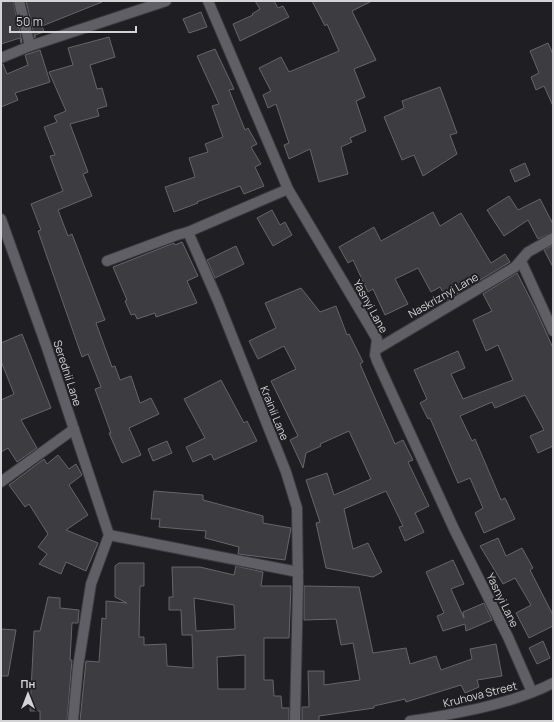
<svg xmlns="http://www.w3.org/2000/svg" width="554" height="722" font-family="Manrope,sans-serif">
<rect width="100%" height="100%" fill="#1f1e22"/>
<g fill="#3d3c41" stroke="#66656b" fill-rule="evenodd">
<path d="M1,1h12l9,41 -1,1 -1,-5 -19,6z"/>
<path d="M26,1h76v1l-60,24 2,6 -9,3v3z"/>
<path d="M255,1h19l4,7 5,-2 6,11 -49,24 -7,-17 20,-9 -1,-1 8,-5z"/>
<path d="M312,1h60l-20,10 24,49 -22,9 11,28 -9,4 10,30 -16,7 2,4 -11,5 7,27 -29,8 -9,-33 -21,10 -5,-14 5,-2 -13,-39 -8,4 -5,-13 8,-4 -12,-23 22,-11 8,15 50,-21 -12,-27 -2,2z"/>
<path d="M201,12l6,15 -18,6 -6,-14z"/>
<path d="M109,37l6,20 -25,8 7,24 5,-1 5,18 -10,3 2,7 -29,8 18,48 -5,2 9,22 -34,14 10,26 4,-2 33,86 -9,3 16,44 3,-1 5,14 11,-4 9,27 11,-5 8,16 -30,14 12,27 -19,8 -13,-30h2l-16,-44 6,-2 -13,-33 -6,3 -44,-126 3,-1 -10,-26 32,-13 -13,-35 5,-1 -11,-28 13,-5 -3,-6 12,-5 -17,-39 24,-7 -5,-17z"/>
<path d="M548,43l5,11v52l-9,-20 -8,4 -5,-13 8,-4 -9,-22z"/>
<path d="M215,49l19,40 -5,1 16,40 3,-2 9,16 -6,3 10,17 -6,3 9,19 -20,8 -4,-8 -43,16 1,1 -24,9 -9,-25 30,-10 -6,-19 19,-6 -3,-8 18,-7 -11,-31 7,-2 -22,-48z"/>
<path d="M40,50l10,32 -35,11 3,7 -17,7v-43h2l4,10 21,-9 -3,-10z"/>
<path d="M440,87l17,46 -7,2 7,19 -34,22 -9,-21 -12,5 -18,-43 20,-9 -2,-7z"/>
<path d="M525,163l5,12 -15,7 -5,-12z"/>
<path d="M509,196l9,14 22,-11 13,25v8l-15,7 -10,-19 -24,16 -17,-26z"/>
<path d="M272,210l8,15 5,-3 7,13 -19,11 -16,-28z"/>
<path d="M433,212l7,14 21,-13 30,50 14,-9 5,8 -63,38 -7,-13 -9,5 -13,-24 -23,11 13,25 -23,11 -12,-26 -5,3 -15,-32 -5,3 -9,-16 35,-20 7,14z"/>
<path d="M182,242l16,34 -11,5 10,22 -41,14 -1,-4 -18,6 -2,-5 -4,1 -6,-14 2,-1 -14,-33 61,-24 1,2z"/>
<path d="M553,245v22l-9,-17z"/>
<path d="M236,246l8,18 -29,14 -8,-18z"/>
<path d="M517,273l19,37 17,38v98l-15,7 -8,-17 14,-6 -19,-35 -30,13 -3,-6 -32,14 12,25 3,-2 26,61 4,-2 10,21 -31,14 -9,-20 8,-5 -13,-30 -12,5 -28,-65 -2,1 -8,-16 7,-4 -13,-29 44,-19 7,17 -14,6 12,25 50,-19 -15,-35 -12,6 -13,-31 19,-9 -9,-17z"/>
<path d="M301,288l19,24 16,-6 11,29 2,-1 14,28 -3,2 35,80 8,-4 10,20 -5,2 21,44 -14,7 9,19 -19,9 -6,-14 4,-1 -17,-35 -42,18 9,40 15,-6 14,29 -9,5 -47,-9 -10,-45 4,-1 -14,-42 21,-7 7,22 37,-16 -22,-48 -29,13 1,2 -15,7 -3,15 -13,-28 8,-4 -27,-55 25,-12 -12,-23 -26,13 -9,-18 27,-13 -11,-25z"/>
<path d="M22,334l29,74 -30,12 16,28 -20,14 -9,-14 -7,4v-52l13,-6 -13,-33v-18z"/>
<path d="M221,380l23,43 3,-2 10,20 -43,19 -3,-6 -18,8 -7,-15 19,-9 -21,-39z"/>
<path d="M167,441l5,12 -19,8 -5,-12z"/>
<path d="M58,455l11,14 7,-5 6,11 -13,10 19,30 -22,15 32,13 -12,28 -20,-9 -5,12 -22,-10 8,-10 -9,-7 10,-13 -19,-30 -4,3 -16,-22 35,-26 3,5z"/>
<path d="M154,491l49,4v5l60,16v7l28,5 -6,32 -47,-6 1,-7 -34,-9 1,-7 -47,-4 1,-8h-9z"/>
<path d="M498,538l8,18 16,-8 11,20 -3,2 23,45v11l-24,12 -13,-25 15,-8 -16,-27 -12,6 -23,-38z"/>
<path d="M453,560l11,24 -13,5 13,29 -1,-6 21,-9 8,17 -26,11 -1,-7 -22,7 -6,-15 7,-3 -18,-41z"/>
<path d="M119,563h25v23h-4l-1,51h5v8l22,-1 1,22 26,2 -1,-33h-10l-1,-25h-12v-13h4l-1,-30h28l34,8 2,-9 27,6 -2,14h30l-2,52h-25v42h9l1,16h7l1,12h7v13h-209l6,-60 13,1 3,-44 4,1v-18l21,2 -12,-6v-31zM194,598l40,7 1,24 -39,2zM245,655v34h-27l-1,-32z"/>
<path d="M304,586l55,1 14,66 33,-5 4,16 26,-8 5,14 31,-11 -2,-10 26,-5 6,32 -25,4 2,7 -14,6 -4,-8 -55,17 -1,-3 -31,7v2l-55,8v5h-17v-14h7l-1,-36h16v14l36,-5 -7,-37 -12,2 -5,-26 -32,1z"/>
<path d="M48,597l12,1v10l19,2 -1,13h-6l-2,37h2l-5,61h-27v-10h-10l4,-80h6z"/>
<path d="M1,629l15,1 -8,46h-7z"/>
<path d="M543,641l7,17 -13,6 -8,-16z"/>
</g>
<g fill="none" stroke-linecap="round" stroke-linejoin="round">
<defs>
<g id="minor">
<path d="M19,1l11,45"/>
<path d="M208,1l80,188 89,150 -2,16 2,6 77,168 54,108 24,55"/>
<path d="M1,58l29,-12 136,-45"/>
<path d="M288,189l-100,43 30,69 68,171 11,36 1,76 -3,137"/>
<path d="M1,219l45,126 63,190 -18,49 -13,83 -5,54"/>
<path d="M107,261l70,-26 11,-3"/>
<path d="M521,261l32,70"/>
<path d="M377,349l138,-82 13,-15 25,-14"/>
<path d="M1,482l73,-53"/>
<path d="M109,535l189,37"/>
<path d="M410,721c45,-7 103,-17 143,-38"/>
</g>
</defs>
<use href="#minor" stroke="#3a393c" stroke-width="12"/>
<use href="#minor" stroke="#605f65" stroke-width="10"/>
</g>
<g text-anchor="middle" dominant-baseline="central" stroke-width="4" stroke-linejoin="round" paint-order="stroke">
<g font-size="11" fill="#d4d3d6" stroke="#1f1e22">
<text transform="translate(443 295) rotate(-30)">Naskriznyi Lane</text>
<text transform="translate(371 306) rotate(61)">Yasnyi Lane</text>
<text transform="translate(68 373) rotate(72)">Serednii Lane</text>
<text transform="translate(275 413) rotate(68)">Krainii Lane</text>
<text transform="translate(503 600) rotate(64)">Yasnyi Lane</text>
<text transform="translate(480 694) rotate(-14)">Kruhova Street</text>
</g>
</g>
<rect width="554" height="722" fill="none" stroke="#d4d3d6" stroke-width="4"/>
<g transform="translate(28 694)" stroke="#1f1e22" stroke-width="3" paint-order="stroke">
<path d="M0-3L7 15L0 10L-7 15Z" fill="#d4d3d6"/>
<text y="-6" font-size="11" font-weight="bold" text-anchor="middle" fill="#d4d3d6">Пн</text>
</g>
<path d="M10 26v6h126v-6" fill="none" stroke="#d4d3d6" stroke-width="2"/>
<text x="16" y="26" font-size="12" fill="#d4d3d6" stroke="#1f1e22" stroke-width="3" paint-order="stroke">50 m</text>
</svg>
